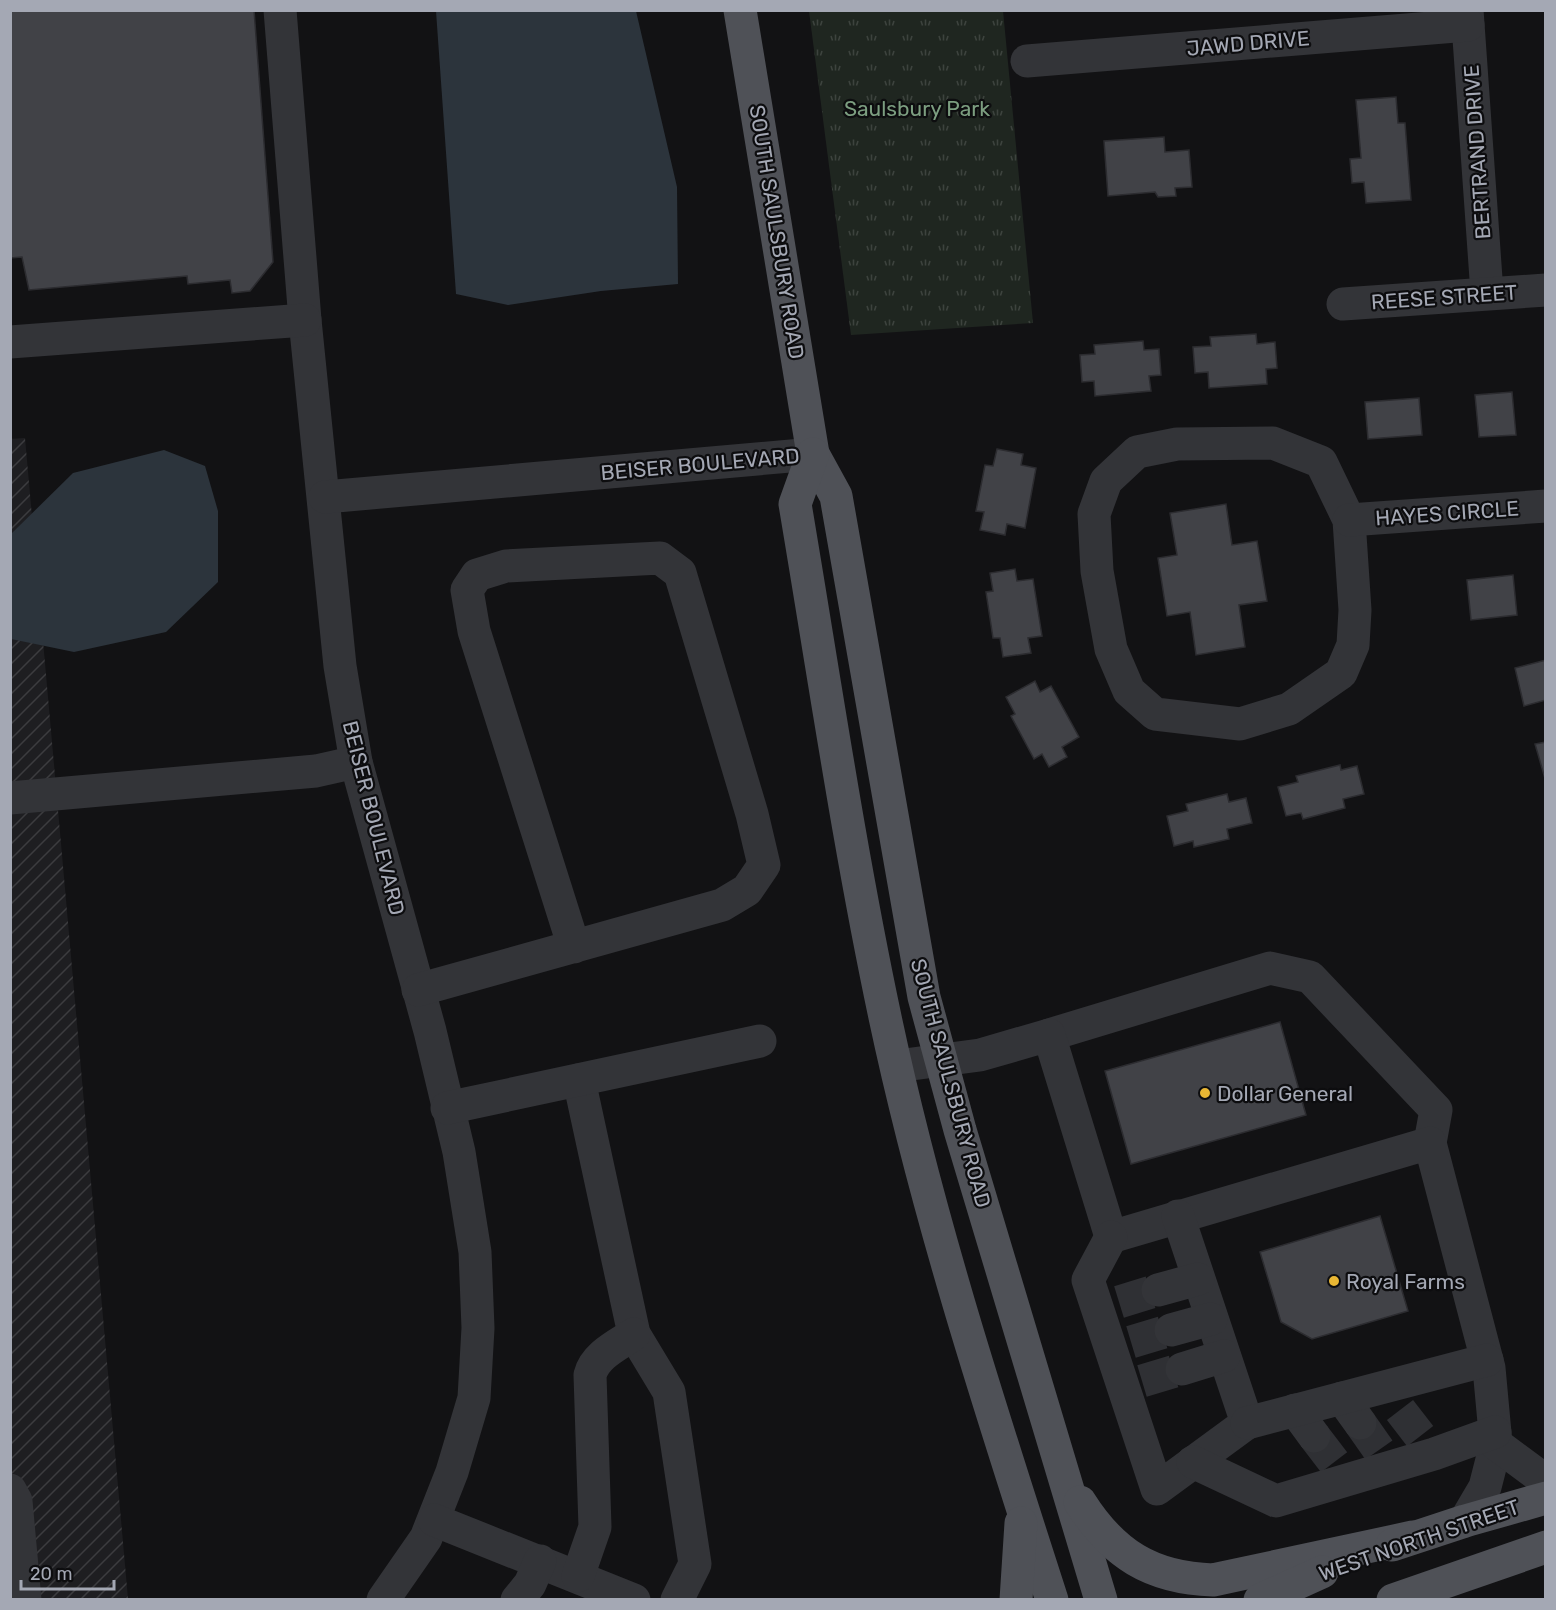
<svg xmlns="http://www.w3.org/2000/svg" width="1556" height="1610" font-family="Rubik,sans-serif">
<defs>
<pattern id="industrial-furrows" width="10" height="10" patternUnits="userSpaceOnUse" patternTransform="scale(1.5)"><rect width="10" height="10" fill="#1e1e21"/><path d="M-1 1l2-2M0 10L10 0M9 11l2-2" fill="none" stroke="#3c3c3f"/></pattern>
<pattern id="grass-tufts" width="24" height="20" patternUnits="userSpaceOnUse" patternTransform="scale(1.5)"><rect width="24" height="20" fill="#1f2620"/><path d="M3 7l-1-3M5 7V3M7 7l1-3M15 17l-1-3M17 17v-4M19 17l1-3" fill="none" stroke="#3d433e"/></pattern>
</defs>
<rect width="100%" height="100%" fill="#121214"/>
<path fill="url(#industrial-furrows)" d="M25,438l103,1161 -117,1 -1,-1161z"/>
<path fill="url(#grass-tufts)" d="M809,11h194l30,312 -182,12z"/>
<g fill="#2c343c">
<path d="M436,11h200l41,176 1,97 -77,7 -93,14 -52,-11z"/>
<path d="M164,450l41,16 13,45v71l-52,50 -92,20 -63,-13v-105l62,-61z"/>
</g>
<g fill="#414247" stroke="#2c2c30" stroke-width="1.5">
<path d="M10,10h244l19,252 -23,29 -18,2 -2,-13 -42,4 -1,-8 -158,14 -7,-33 -12,1z"/>
<path d="M1396,97l2,26h7l6,77 -45,3 -2,-21 -12,1 -2,-24 11,-1 -5,-58z"/>
<path d="M1164,137l1,15 24,-2 3,37 -17,1 1,8 -18,1 -3,-5 -47,4 -4,-55z"/>
<path d="M1256,334l1,10 18,-2 2,26 -11,1 1,15 -58,4 -1,-16 -13,1 -2,-26 18,-1 -1,-9z"/>
<path d="M1143,341l1,9 15,-1 2,26 -12,1 2,15 -56,5 -1,-15 -12,1 -2,-27 15,-1 -1,-9z"/>
<path d="M1512,392l4,43 -37,2 -4,-42z"/>
<path d="M1419,398l3,37 -54,4 -3,-37z"/>
<path d="M997,449l26,5 -2,11 15,3 -11,60 -18,-4 -2,11 -25,-5 4,-18 -8,-1 9,-46 8,1z"/>
<path d="M1226,504l6,41 25,-4 10,60 -28,4 6,42 -49,8 -6,-43 -23,4 -9,-58 19,-3 -7,-42z"/>
<path d="M1015,569l2,12 16,-2 9,57 -14,2 3,15 -28,4 -3,-19h-7l-7,-46 7,-1 -3,-18z"/>
<path d="M1513,575l4,40 -46,5 -4,-40z"/>
<path d="M1546,660v40l-22,6 -9,-38z"/>
<path d="M1035,681l5,11 11,-6 28,51 -17,10 5,10 -18,10 -7,-13 -8,5 -23,-43 4,-2 -9,-17z"/>
<path d="M1546,742v40l-11,-38z"/>
<path d="M1340,765l1,5 16,-4 7,28 -21,5 2,9 -42,11 -2,-6 -15,3 -8,-29 20,-5 -2,-6z"/>
<path d="M1227,794l2,8 17,-4 6,25 -25,6 2,10 -35,8 -1,-6 -19,5 -7,-30 21,-5 -2,-7z"/>
<path d="M1280,1022l26,93 -175,49 -26,-93z"/>
<path d="M1380,1216l28,95 -96,28 -31,-17 -21,-70z"/>
</g>
<g fill="none" stroke-linecap="round" stroke-linejoin="round">
<g stroke="#2f3034" stroke-width="33" stroke-dasharray="33 16" stroke-linecap="butt">
<path d="M1119,1302l39,-12"/>
<path d="M1131,1342l40,-12"/>
<path d="M1142,1381l40,-12"/>
<path d="M1400,1410l24,31"/>
<path d="M1360,1423l21,30"/>
<path d="M1314,1436l23,30"/>
</g>
<g stroke="#333438" stroke-width="33">
<path d="M280,10l25,310 35,346 16,96 74,269 29,121 16,100 3,76 -4,70 -22,74 -26,66 -43,62"/>
<path d="M1467,10l20,283"/>
<path d="M1027,61l441,-36"/>
<path d="M1343,304l203,-14"/>
<path d="M10,342l295,-22"/>
<path d="M1273,443l48,19 28,58 6,90 -2,35 -12,28 -52,36 -49,15 -85,-10 -26,-23 -18,-42 -14,-78 -3,-57 12,-33 31,-29 40,-8z"/>
<path d="M325,497l488,-43"/>
<path d="M1349,520l197,-14"/>
<path d="M10,798l306,-27 40,-9"/>
<path d="M418,990l304,-85 25,-15 17,-25 -12,-51 -72,-241 -20,-15 -154,8 -29,9 -10,15 7,41 100,316"/>
<path d="M1049,1035l221,-67 40,9 126,133 -6,33"/>
<path d="M897,1066l83,-11 69,-20 62,202 319,-94 59,225 7,76 -11,43 -20,34"/>
<path d="M579,1080l55,254 35,58 26,172 -18,36"/>
<path d="M447,1108l313,-67"/>
<path d="M1111,1237l-23,43 69,209 90,-66 -69,-207"/>
<path d="M1158,1290l40,-11"/>
<path d="M1171,1330l40,-11"/>
<path d="M1182,1369l42,-13"/>
<path d="M1342,1398l18,25"/>
<path d="M1295,1410l19,26"/>
<path d="M1247,1423l240,-63"/>
<path d="M1496,1444l50,37"/>
<path d="M1193,1462l83,39 158,-47 61,-22"/>
<path d="M10,1490l6,11 9,99"/>
<path d="M434,1520l200,80"/>
<path d="M578,1576l17,-49 -5,-152c5,-20 28,-30 44,-41"/>
<path d="M517,1600l13,-16 10,-23"/>
</g>
<g stroke="#4f5157" stroke-width="33">
<path d="M740,10l73,444 23,42 88,501 36,133 141,470"/>
<path d="M813,454l-18,50c29,172 54,343 90,513 42,198 105,391 167,583"/>
<path d="M1080,1502c33,52 71,76 133,78l200,-43"/>
<path d="M1392,1545l73,-24 81,-23"/>
<path d="M1016,1600l5,-77"/>
<path d="M1260,1600l62,-28"/>
<path d="M1393,1600l153,-53"/>
</g>
</g>
<g fill="#e9b734" stroke="#0d0d0f" stroke-width="2">
<circle cx="1205" cy="1093" r="6"/>
<circle cx="1334" cy="1281" r="6"/>
</g>
<g text-anchor="middle" dominant-baseline="central" stroke-width="4.5" stroke-linejoin="round" paint-order="stroke">
<g font-size="21" fill="#a4a8b4" stroke="#0d0d0f">
<text transform="translate(1248 43) rotate(-5)">JAWD DRIVE</text>
<text transform="translate(1477 152) rotate(-94)">BERTRAND DRIVE</text>
<text transform="translate(777 232) rotate(81)">SOUTH SAULSBURY ROAD</text>
<text transform="translate(1444 297) rotate(-4)">REESE STREET</text>
<text transform="translate(700 464) rotate(-5)">BEISER BOULEVARD</text>
<text transform="translate(1447 513) rotate(-4)">HAYES CIRCLE</text>
<text transform="translate(374 818) rotate(76)">BEISER BOULEVARD</text>
<text transform="translate(951 1083) rotate(75)">SOUTH SAULSBURY ROAD</text>
<text transform="translate(1419 1540) rotate(-19)">WEST NORTH STREET</text>
</g>
<g font-size="21" fill="#7c9e80" stroke="#0d0d0f">
<text x="917" y="108">Saulsbury Park</text>
</g>
<g font-size="21" fill="#a4a8b4" stroke="#0d0d0f" text-anchor="start">
<text x="1217" y="1093">Dollar General</text>
<text x="1346" y="1281">Royal Farms</text>
</g>
</g>
<rect width="1556" height="1610" fill="none" stroke="#a4a8b4" stroke-width="24"/>
<path d="M21 1580v9h93v-9" fill="none" stroke="#a4a8b4" stroke-width="3"/>
<text x="30" y="1580" font-size="18" fill="#a4a8b4" stroke="#0d0d0f" stroke-width="4.5" paint-order="stroke">20 m</text>
</svg>
